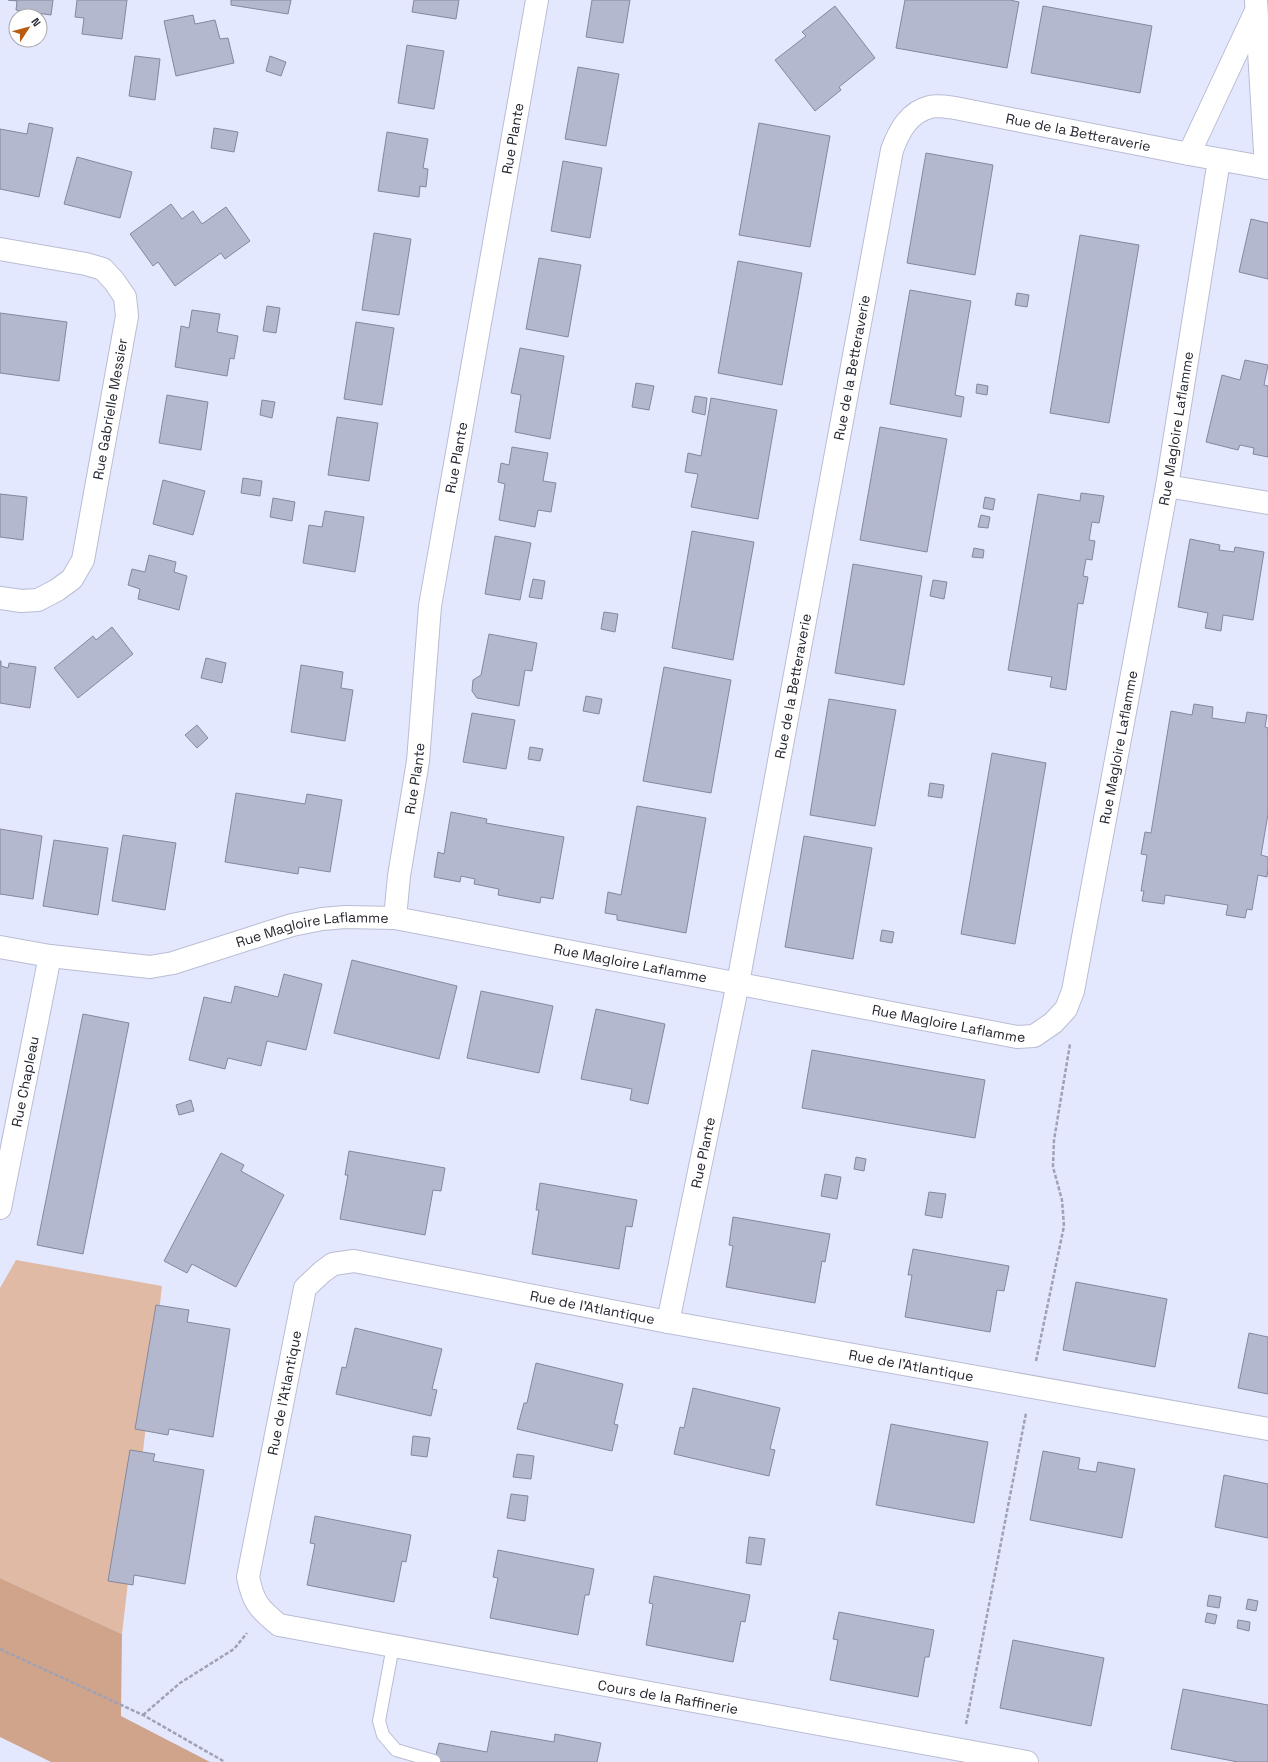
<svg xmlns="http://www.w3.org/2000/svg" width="1268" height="1762" font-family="'Space Grotesk',sans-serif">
<rect width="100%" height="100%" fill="#e4e8ff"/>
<path fill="#e0baa4" d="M16,1260l146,26 -40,348 -122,-56v-290z"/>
<path fill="#d0a48b" d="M0,1578l122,56 -1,82 89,46h-159l-51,-25z"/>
<g fill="#b4b8ce" stroke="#84889d">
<path d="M8,0h45l-2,15 -35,-5 1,-9z"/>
<path d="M77,0h50l-5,39 -40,-5 2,-16 -9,-1z"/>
<path d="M231,0h60l-3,14 -57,-9z"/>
<path d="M414,0h45l-3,19 -44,-7z"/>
<path d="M592,0h38l-7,43 -37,-6z"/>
<path d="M905,0h105l9,2 -12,66 -111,-20z"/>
<path d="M835,6l40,52 -36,29 2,3 -26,21 -40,-51 31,-24 -4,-4z"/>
<path d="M1043,6l109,20 -12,67 -109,-20z"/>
<path d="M193,15l2,9 20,-4 5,19 8,-1 6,25 -58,13 -12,-55z"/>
<path d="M407,45l37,6 -10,58 -36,-6z"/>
<path d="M135,56l25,3 -5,41 -26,-4z"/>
<path d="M270,56l16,6 -5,14 -15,-5z"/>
<path d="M578,67l41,7 -13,72 -41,-7z"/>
<path d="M29,123l24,5 -14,69 -39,-8v-60l27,5z"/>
<path d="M759,123l71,13 -20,111 -71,-12z"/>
<path d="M214,128l24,4 -4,20 -23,-4z"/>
<path d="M387,132l41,7 -5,29 5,1 -2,18 -6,-1 -1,11 -41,-6z"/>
<path d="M926,153l67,12 -18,110 -68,-12z"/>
<path d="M77,157l55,15 -12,46 -56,-14z"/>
<path d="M563,161l39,7 -12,70 -39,-7z"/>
<path d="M171,204l11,15 11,-8 9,13 24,-17 24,34 -25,18 -4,-6 -46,33 -17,-24 -5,4 -23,-32z"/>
<path d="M1251,219l17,4v56l-29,-7z"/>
<path d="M374,233l37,6 -12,76 -37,-5z"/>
<path d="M1080,235l59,10 -30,178 -59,-10z"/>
<path d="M539,258l42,7 -13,72 -42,-8z"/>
<path d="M738,261l64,12 -20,112 -64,-12z"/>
<path d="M910,290l61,11 -16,94 9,2 -3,20 -71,-13z"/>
<path d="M1017,293l12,2 -2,12 -12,-2z"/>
<path d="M267,306l13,2 -4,25 -13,-2z"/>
<path d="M192,310l28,4 -3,18 21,4 -4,23 -4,-1 -3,18 -52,-9 6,-41 8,2z"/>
<path d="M0,313l67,9 -8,59 -59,-8z"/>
<path d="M356,322l38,6 -12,77 -38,-6z"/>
<path d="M520,348l44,8 -14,83 -35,-7 6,-37 -10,-2z"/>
<path d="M1245,360l23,5 -4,20 4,1v71l-15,-3 1,-6 -14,-3 -2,5 -32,-8 16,-67 18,5z"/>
<path d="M636,383l18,3 -5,24 -17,-3z"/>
<path d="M977,384l11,2 -1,9 -11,-2z"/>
<path d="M167,395l41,7 -7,48 -42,-7z"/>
<path d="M695,396l12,2 -2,17 -13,-3z"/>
<path d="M711,398l66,12 -19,109 -67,-12 7,-33 -13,-2 3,-19 13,3z"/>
<path d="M262,400l13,2 -3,16 -12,-3z"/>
<path d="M337,417l41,6 -9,58 -41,-6z"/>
<path d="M880,427l67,12 -20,113 -67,-12z"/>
<path d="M512,447l36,6 -5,28 13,2 -5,29 -13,-2 -3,17 -36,-7 6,-36 -7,-2 3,-19 8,2z"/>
<path d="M243,478l19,3 -2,15 -19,-3z"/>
<path d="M163,480l42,11 -12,44 -40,-11z"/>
<path d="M1081,493l23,3 -5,27 -7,-1 -3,18 6,1 -3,19 -6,-1 -3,17 5,1 -5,27 -5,-1 -12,87 -16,-3 2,-10 -44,-7 30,-176 42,7z"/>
<path d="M0,494l27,3 -4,43 -23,-3z"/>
<path d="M985,497l10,2 -2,11 -10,-2z"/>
<path d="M273,498l22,4 -3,19 -22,-4z"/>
<path d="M325,511l39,6 -9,55 -52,-9 6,-38 13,2z"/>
<path d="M981,515l9,2 -2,11 -10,-1z"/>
<path d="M692,531l62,11 -21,118 -61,-12z"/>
<path d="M495,536l36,7 -11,57 -35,-6z"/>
<path d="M1190,539l30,6 -1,5 15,2 1,-5 29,5 -11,68 -30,-5 -2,16 -16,-3 3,-15 -30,-6z"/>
<path d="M974,548l10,2 -1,8 -11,-1z"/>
<path d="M149,555l27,7 -2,10 13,4 -8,34 -41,-11 2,-10 -12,-4 4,-16 13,3z"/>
<path d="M853,564l69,12 -18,109 -69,-12z"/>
<path d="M533,579l12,2 -3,18 -13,-2z"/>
<path d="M933,580l14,2 -3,17 -14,-3z"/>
<path d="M604,612l14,2 -3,18 -14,-3z"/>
<path d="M112,627l21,27 -55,44 -24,-30 39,-32 3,4z"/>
<path d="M489,634l48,9 -5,28 -7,-1 -6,36 -42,-8 -5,-7 1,-11 8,-5z"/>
<path d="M206,658l20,5 -4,20 -21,-5z"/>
<path d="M0,661h1v5l7,2 1,-5 27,4 -6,41 -30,-5z"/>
<path d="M301,665l42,7 -2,16 12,2 -8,51 -54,-9z"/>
<path d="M664,667l67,13 -20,113 -68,-12z"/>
<path d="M586,696l16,3 -3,15 -16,-3z"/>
<path d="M829,699l67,11 -21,116 -65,-11z"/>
<path d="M1194,704l19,3 -1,11 33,5 2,-11 20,3 -2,12 3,1v86l-7,41 7,2v12l-1,8 -9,-2 -6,35 -5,-1 -2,9 -19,-3 2,-10 -63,-10 -1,9 -22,-3 2,-10h-3l6,-36 -6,-1 4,-22 6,1 20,-122 21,4z"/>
<path d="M472,713l43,7 -9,49 -43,-7z"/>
<path d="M197,725l11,13 -11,10 -12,-13z"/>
<path d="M530,747l13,2 -3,12 -12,-2z"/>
<path d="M992,753l54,10 -31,181 -54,-10z"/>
<path d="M930,783l14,2 -2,13 -14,-2z"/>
<path d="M236,793l69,11 2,-10 35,6 -12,72 -31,-5 -1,7 -73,-12z"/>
<path d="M637,806l69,12 -20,115 -69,-13v-5l-12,-2 3,-21 13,3z"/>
<path d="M451,812l36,7 -1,4 78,14 -11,62 -12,-2 -1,6 -42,-8 1,-6 -25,-5 1,-5 -14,-3 -1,6 -26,-5 4,-25 6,2z"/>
<path d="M0,829l42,7 -9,63 -33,-5z"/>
<path d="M123,835l53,8 -11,67 -53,-9z"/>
<path d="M804,836l68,12 -19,111 -68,-12z"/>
<path d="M54,840l54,8 -10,67 -55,-9z"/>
<path d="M882,930l12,2 -2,11 -12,-2z"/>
<path d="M352,960l105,26 -18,73 -105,-26z"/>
<path d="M284,974l38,10 -16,66 -39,-9 -6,25 -33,-8 -3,11 -36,-9 15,-63 27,6 4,-17 43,11z"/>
<path d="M481,991l72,15 -14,67 -72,-15z"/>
<path d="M596,1009l69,15 -17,80 -18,-4 2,-11 -51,-10z"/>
<path d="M83,1014l46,9 -46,231 -46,-9z"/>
<path d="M812,1050l173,30 -10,58 -173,-30z"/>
<path d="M191,1100l3,11 -15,4 -3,-10z"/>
<path d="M349,1151l96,17 -4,23 -8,-1 -8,45 -85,-16 8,-44h-3z"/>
<path d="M221,1153l23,12 -3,6 43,24 -48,92 -44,-23 -5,9 -23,-12z"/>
<path d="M856,1157l10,2 -2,12 -10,-2z"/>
<path d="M825,1174l16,3 -4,22 -16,-3z"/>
<path d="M540,1183l97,17 -5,27 -6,-1 -7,43 -87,-15 7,-44h-3z"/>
<path d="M929,1192l17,2 -4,24 -17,-3z"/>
<path d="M733,1217l97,17 -5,28 -3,-1 -7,42 -89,-16 7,-41 -4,-1z"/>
<path d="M913,1249l96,17 -5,25 -7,-1 -7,42 -85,-15 7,-42h-4z"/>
<path d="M1076,1282l91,17 -12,68 -92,-17z"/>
<path d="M156,1305l33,5 -2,12 43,7 -17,108 -44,-8 -1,6 -33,-6z"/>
<path d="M355,1328l87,21 -10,40 5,1 -6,26 -95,-22 6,-27 4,1z"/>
<path d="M1249,1333l19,4v57l-30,-6z"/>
<path d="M536,1363l87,21 -9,40 4,1 -6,26 -95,-22 7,-26h3z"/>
<path d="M693,1388l87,20 -10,41 5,1 -6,26 -95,-22 6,-27 4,1z"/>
<path d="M891,1424l97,18 -14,81 -98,-18z"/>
<path d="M413,1436l17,2 -3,19 -16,-2z"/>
<path d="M130,1450l25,4 -2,7 51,9 -19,114 -51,-9 -1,10 -25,-4z"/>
<path d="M1043,1451l37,7 -2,11 18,3 2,-10 37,7 -13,69 -92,-18z"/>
<path d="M517,1454l17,2 -3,23 -18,-2z"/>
<path d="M1224,1475l44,9v54l-53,-11z"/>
<path d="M511,1494l17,2 -3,25 -18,-3z"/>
<path d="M315,1516l96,19 -5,27 -4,-1 -8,41 -87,-17 8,-41 -5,-1z"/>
<path d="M749,1537l16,2 -4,26 -15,-2z"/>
<path d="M498,1550l96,19 -5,26h-4l-7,40 -88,-17 8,-40 -5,-1z"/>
<path d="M654,1576l96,19 -5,27 -4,-1 -8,41 -87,-17 7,-41 -4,-1z"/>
<path d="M1209,1595l12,2 -2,11 -12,-2z"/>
<path d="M1248,1599l10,2 -2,10 -10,-2z"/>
<path d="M839,1612l95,18 -5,27h-4l-7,40 -88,-17 8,-40 -5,-1z"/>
<path d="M1207,1613l10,2 -2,9 -10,-2z"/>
<path d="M1238,1620l12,2 -1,9 -12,-3z"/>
<path d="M1013,1640l91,18 -13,68 -91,-18z"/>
<path d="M1183,1689l85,16v57h-30l-67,-13z"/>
<path d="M491,1731l63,11 1,-8 46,9 -4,19h-163l5,-19 48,9z"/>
</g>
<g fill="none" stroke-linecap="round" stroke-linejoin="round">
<defs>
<path id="service" d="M393,1646l-14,75 4,14 13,15 38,11"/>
<g id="minor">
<path d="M1256,0l10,168"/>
<path d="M1189,154l66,-141"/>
<path d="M0,249l86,15 17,5 11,12 11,16 2,19 -44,244 -11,19 -15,11 -19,10 -17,1 -21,-3"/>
<path d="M1167,486l101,17"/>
<path id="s1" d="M395,918l4,-42 19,-115 12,-155 107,-606"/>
<path id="s2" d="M0,947l50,9 100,11 23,-4 119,-38 30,-6 23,-2 50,1 622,119 17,-1 19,-13 13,-14 7,-18 94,-505 52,-326"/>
<path id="s3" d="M0,1208l50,-252"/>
<path id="s4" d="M668,1322l70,-339 154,-833c7,-19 17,-38 38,-43 7,-2 18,0 25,1l234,46 79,14"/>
<path id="s5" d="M1027,1762l-748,-137c-20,-16 -26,-23 -31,-48l57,-289 17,-16 11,-8 21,-3 314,61 600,107"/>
</g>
</defs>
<use href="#service" stroke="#b9bdd3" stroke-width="14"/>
<use href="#minor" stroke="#b9bdd3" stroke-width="24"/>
<g stroke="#9fa2b4" stroke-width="2.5" stroke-dasharray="4 2" stroke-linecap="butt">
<path d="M1036,1361l28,-135 -2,-26 -9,-33 1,-27 16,-96"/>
<path d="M0,1649l143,66 82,47"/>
<path d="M143,1715l37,-32 54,-34 13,-16"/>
<path d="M966,1724l60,-311"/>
</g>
<use href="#service" stroke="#fff" stroke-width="12"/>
<use href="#minor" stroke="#fff" stroke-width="22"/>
</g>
<g text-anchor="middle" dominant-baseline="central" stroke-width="3" stroke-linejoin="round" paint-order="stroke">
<g font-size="14" fill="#25262f" stroke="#fff">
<text stroke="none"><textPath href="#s4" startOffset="1404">Rue de la Betteraverie</textPath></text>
<text stroke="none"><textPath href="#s1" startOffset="789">Rue Plante</textPath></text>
<text stroke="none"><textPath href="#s4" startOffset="972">Rue de la Betteraverie</textPath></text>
<text transform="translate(110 409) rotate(-80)">Rue Gabrielle Messier</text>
<text stroke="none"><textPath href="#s2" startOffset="1687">Rue Magloire Laflamme</textPath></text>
<text stroke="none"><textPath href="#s1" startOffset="465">Rue Plante</textPath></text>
<text stroke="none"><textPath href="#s4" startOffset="648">Rue de la Betteraverie</textPath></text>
<text stroke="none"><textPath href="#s2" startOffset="1363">Rue Magloire Laflamme</textPath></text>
<text stroke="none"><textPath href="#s1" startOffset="141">Rue Plante</textPath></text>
<text stroke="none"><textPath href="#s2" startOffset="319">Rue Magloire Laflamme</textPath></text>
<text stroke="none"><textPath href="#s2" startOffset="643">Rue Magloire Laflamme</textPath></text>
<text stroke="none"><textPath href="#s2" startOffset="967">Rue Magloire Laflamme</textPath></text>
<text stroke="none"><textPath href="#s3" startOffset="129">Rue Chapleau</textPath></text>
<text stroke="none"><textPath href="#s4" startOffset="173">Rue Plante</textPath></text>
<text stroke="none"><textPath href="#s5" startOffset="1415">Rue de l'Atlantique</textPath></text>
<text stroke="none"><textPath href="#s5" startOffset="1739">Rue de l'Atlantique</textPath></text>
<text stroke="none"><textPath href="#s5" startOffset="1007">Rue de l'Atlantique</textPath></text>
<text transform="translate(668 1697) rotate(10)">Cours de la Raffinerie</text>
</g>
</g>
<g transform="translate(28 28) rotate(54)"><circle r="19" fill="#ffffff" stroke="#a8a8ac"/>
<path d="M0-3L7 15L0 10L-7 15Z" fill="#ba5c0f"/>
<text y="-6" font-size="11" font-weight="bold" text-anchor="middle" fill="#25262f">N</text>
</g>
</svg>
